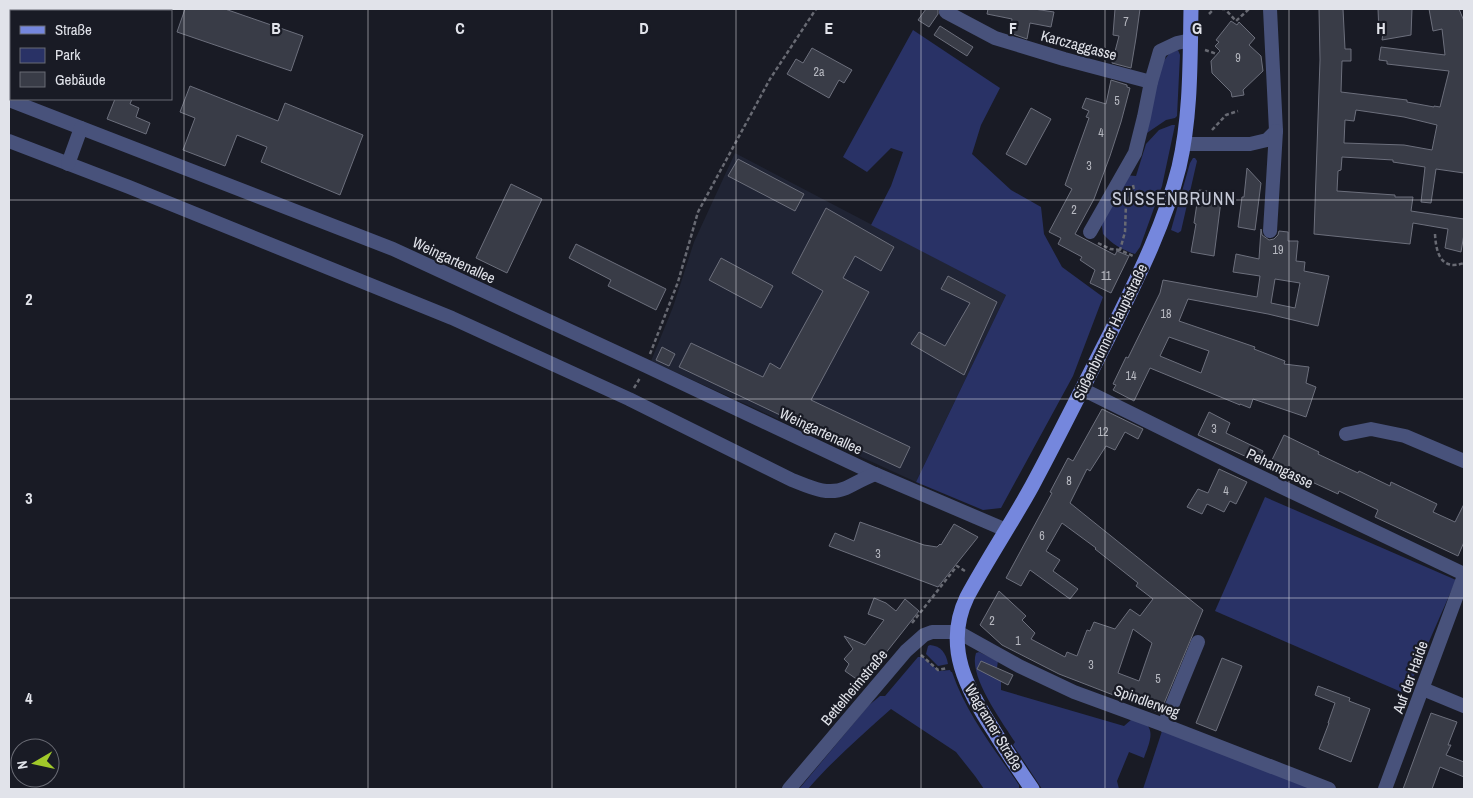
<svg xmlns="http://www.w3.org/2000/svg" width="1473" height="798" font-family="'Archivo Narrow',sans-serif">
<rect width="100%" height="100%" fill="#191b25"/>
<path fill="#202434" d="M735,153l271,142 -90,187 -265,-121 22,-54 21,-65z"/>
<g fill="#293266">
<path d="M913,30l87,58 -19,37 -9,29 39,36 30,17 3,27 18,33 41,30 -30,79 -72,132 -18,2 -67,-28 90,-187 -135,-70 20,-39 12,-34 -12,-4 -24,24 -24,-15z"/>
<path d="M1178,50l2,5 -3,61 -2,2 -9,2 -22,15 18,-72 7,-9z"/>
<path d="M1172,125h3l-13,61 -22,61 -5,7c-13,-4 -23,-10 -32,-20l-2,-17 23,-42 12,1 10,-32 13,-14z"/>
<path d="M1193,158h2l2,3 -16,70 -3,2 -7,-3 19,-67z"/>
<path d="M1265,497l191,83 -50,114 -191,-83z"/>
<path d="M930,645c11,1 16,8 18,19l-10,2 -12,-12 2,-8z"/>
<path d="M979,652l19,9 -1,7 4,13v9l123,36 8,-7c3,1 9,2 12,4 13,7 3,25 0,35l-15,-6 -12,29 2,8h-77l-29,-44 2,-3c-12,-19 -47,-66 -39,-89z"/>
<path d="M918,657h5l16,14 11,-1 1,2h1c14,41 42,77 67,113v4h-35l-9,-13 -19,-24 -65,-43c-29,26 -58,51 -83,80h-9l69,-83 12,-10h5z"/>
<path d="M1164,725l165,64h-186z"/>
</g>
<g fill="#393c47" stroke="#6c6f7c" fill-rule="evenodd">
<path d="M185,9h40l78,27 -12,35 -114,-39z"/>
<path d="M926,9h12v5l-9,13 -11,-7z"/>
<path d="M988,9h46l20,3 -3,15 -21,-4 -3,16 -17,-6 2,-14 -25,-5z"/>
<path d="M1115,9h25l-4,29 -5,30 -19,-5 7,-27 -6,-1z"/>
<path d="M1319,9h24l2,40h6v12h-9l-1,31 66,8v2l27,5v-1l6,1 9,-36 -62,-7v-3l-8,-1 2,-13 64,8 -3,-26 -9,2 -4,-22h30l5,12v152l-28,-4 -5,34 -10,-1 4,-35 -32,-5v-2l-51,-3 -1,13 -3,1 -1,20 58,4v2h18l-2,14 53,8v15l-3,18 -16,-4 3,-19 -35,-6 -3,21 -96,-10 6,-174zM1356,110l48,7 33,8 -5,25 -28,-5 -60,-2 1,-23 9,1z"/>
<path d="M1378,9h34l-1,26 -29,5 1,-7h-4z"/>
<path d="M1231,21l6,4 2,-3 16,16 -6,7 12,11 2,15 -20,19 1,5 -12,2 -1,-5 -19,-19 -1,-12 9,-10 -5,-5 4,-4 -3,-2z"/>
<path d="M940,26l33,21 -6,9 -33,-21z"/>
<path d="M812,48l40,22 -8,13 -5,-3 -10,18 -42,-24 9,-15 7,4z"/>
<path d="M1111,80l16,5v2l3,1 -9,34 -11,34 -16,43 -19,35 40,21 2,-4 12,5 -18,37 -21,-10 5,-13 -15,-10 2,-3 -24,-13 3,-6 -12,-6 23,-43 -7,-4 24,-67 -3,-1 3,-6 -7,-3 4,-10 20,6z"/>
<path d="M190,86l88,35 7,-18 78,32 -23,60 -79,-33 6,-15 -30,-12 -12,31 -42,-16 12,-32 -15,-6z"/>
<path d="M115,99h17l-2,5 9,4 -3,9 14,6 -4,11 -39,-15z"/>
<path d="M1031,108l20,11 -25,46 -20,-11z"/>
<path d="M738,159l66,35 -9,17 -67,-35z"/>
<path d="M1247,168l14,15 -6,47 -17,-3 4,-30h2z"/>
<path d="M511,184l31,15 -35,74 -31,-15z"/>
<path d="M1199,190l23,3 -8,63 -23,-4 5,-28 -2,-1z"/>
<path d="M826,208l68,39 -13,24 -26,-15 -12,22 26,14 -58,108 99,47 -10,21 -100,-46 -1,2 -120,-57 12,-24 72,34 7,-14 10,6 43,-78 -31,-18z"/>
<path d="M1261,229l1,6 7,5 5,-1 4,-4 1,-4 9,1v9h10l-2,20 9,1 -1,9 25,5 -11,50 -50,-12 -80,-15 -9,22 76,26 -1,2 31,12 -1,3 25,3 -3,16 10,4 -10,30 -53,-18 -3,9 -10,-4v1l-90,-37 -16,33 -21,-11 3,-5 -3,-1 13,-27 2,1 32,-65 3,-13 94,17 3,-21 -27,-4 3,-18 23,5zM1275,279l25,4 -5,25 -24,-5zM1169,337l40,14 -8,22 -41,-17z"/>
<path d="M576,244l90,45 -10,21 -48,-24 3,-6 -42,-22z"/>
<path d="M721,258l52,28 -12,22 -52,-28z"/>
<path d="M948,276l49,26 -33,73 -53,-31 8,-12 26,14 25,-43 -29,-14z"/>
<path d="M662,347l13,7 -6,12 -13,-6z"/>
<path d="M1102,409l41,20 -5,10 -13,-7 -10,18 -9,-4 -16,25 -3,-2 -17,34 133,107 -43,103 -101,-39 -57,-29 -22,-20 19,-34 27,25 -4,4 13,13 -4,6 34,18 2,-5 10,4 10,-26 3,1 4,-9 21,7 15,-20 10,7 13,-17 -17,-13 2,-3 -43,-34 1,-1 -34,-25 -16,28 14,9 -7,11 25,18 -8,10 -40,-29 -9,16 -15,-8 46,-85 -2,-1 18,-34 5,3zM1133,629l19,14 -13,38 -21,-8z"/>
<path d="M1209,412l21,11 -4,10 37,18 -5,11 -60,-27z"/>
<path d="M1284,435l35,17 -1,2 40,19 1,-2 31,15 1,-4 46,22 -4,8 22,10 9,-18v38l-6,14 -83,-39 3,-7 -39,-19 -1,3 -26,-12 1,-1 -42,-19z"/>
<path d="M1219,469l28,13 -11,22 -6,-3 -6,11 -17,-8 -5,10 -15,-7 11,-18 10,4z"/>
<path d="M860,522l64,23 13,2 3,-3 1,1 13,-21 24,13 -40,50 -109,-41 6,-13 19,8z"/>
<path d="M874,598l12,5 10,8 9,-12 14,12 -57,72 -17,-12 4,-7 -5,-5 9,-10 -9,-13 21,9 19,-25 -16,-6z"/>
<path d="M1222,658l20,8 -26,65 -20,-8z"/>
<path d="M981,661l32,14 -5,10 -31,-16z"/>
<path d="M1318,686l32,12 -1,3 21,8 -19,53 -32,-13 10,-26h-1l7,-20 -20,-8z"/>
<path d="M1431,713l26,9 -9,23h3l-5,10 18,7v15l-24,-10 -8,22h-29z"/>
</g>
<g fill="none" stroke-linecap="round" stroke-linejoin="round">
<g stroke="#686a73" stroke-width="2.5" stroke-dasharray="4 2.5" stroke-linecap="butt">
<path d="M1222,9h3l11,12 13,-12"/>
<path d="M1209,14l5,-5"/>
<path d="M1205,50l12,4"/>
<path d="M1212,130l14,-15 12,-4"/>
<path d="M1133,185l1,5 -8,13 -1,29 -5,18 13,6"/>
<path d="M1435,234c1,19 6,37 29,29"/>
<path d="M1098,243l12,6 10,1"/>
<path d="M650,354l28,-72 20,-70 72,-133 46,-70"/>
<path d="M634,388l6,-10"/>
<path d="M912,623l45,-57 8,5"/>
<path d="M921,655l17,15 9,-2"/>
</g>
<g stroke="#48527b" stroke-width="14">
<path d="M946,12l49,26 69,21 87,23"/>
<path d="M9,100l384,149 253,117 229,108 131,56"/>
<path d="M9,141l120,46 323,131 177,81 163,81c18,7 35,16 54,8 10,-5 19,-10 29,-14"/>
<path d="M1183,144h67l17,-4 9,-9 -6,-122"/>
<path d="M68,164l13,-36"/>
<path d="M1270,231l6,-100"/>
<path d="M1090,232l45,-79 9,-36 7,-35 9,-31 17,-8 14,-3"/>
<path d="M1082,389l160,79 222,106"/>
<path d="M1346,434l25,-5 34,7 59,25"/>
<path d="M1423,689l41,17"/>
<path d="M1164,725l34,-83"/>
<path d="M789,789l117,-138 18,-16 8,-3h26l61,34 55,26 90,33 165,64"/>
<path d="M1385,789l79,-213"/>
</g>
<path stroke="#7587dd" stroke-width="15" d="M1032,789c-13,-19 -26,-38 -38,-58 -27,-42 -51,-84 -27,-134 20,-37 44,-73 65,-111 26,-48 51,-99 76,-148 27,-55 56,-111 71,-171 12,-52 11,-106 12,-158"/>
</g>
<path fill="none" stroke="#e1e3ea" stroke-width="1" stroke-opacity="0.55" d="M184,9v780M368,9v780M552,9v780M736,9v780M921,9v780M1105,9v780M1289,9v780M9,200h1455M9,399h1455M9,598h1455"/>
<g text-anchor="middle" dominant-baseline="central" stroke-width="4.5" stroke-linejoin="round" paint-order="stroke">
<g font-size="12" fill="#b7b9c1">
<text x="1126" y="22">7</text>
<text x="1238" y="58">9</text>
<text x="819" y="72">2a</text>
<text x="1117" y="101">5</text>
<text x="1101" y="133">4</text>
<text x="1089" y="166">3</text>
<text x="1074" y="210">2</text>
<text x="1278" y="250">19</text>
<text x="1106" y="276">11</text>
<text x="1166" y="314">18</text>
<text x="1131" y="376">14</text>
<text x="1214" y="429">3</text>
<text x="1103" y="432">12</text>
<text x="1069" y="481">8</text>
<text x="1226" y="491">4</text>
<text x="1042" y="536">6</text>
<text x="878" y="554">3</text>
<text x="992" y="621">2</text>
<text x="1018" y="641">1</text>
<text x="1091" y="665">3</text>
<text x="1158" y="679">5</text>
</g>
<g font-size="15" fill="#e1e3ea" stroke="#191b25">
<text transform="translate(1079 45) rotate(15)">Karczaggasse</text>
<text transform="translate(454 260) rotate(25)">Weingartenallee</text>
<text transform="translate(1110 332) rotate(-64)">Süßenbrunner Hauptstraße</text>
<text transform="translate(821 431) rotate(25)">Weingartenallee</text>
<text transform="translate(1280 468) rotate(26)">Pehamgasse</text>
<text transform="translate(1410 677) rotate(-70)">Auf der Haide</text>
<text transform="translate(854 687) rotate(-50)">Bettelheimstraße</text>
<text transform="translate(1147 701) rotate(20)">Spindlerweg</text>
<text transform="translate(994 727) rotate(59)">Wagramer Straße</text>
</g>
<g font-size="18" letter-spacing="1" fill="#c5c9d8" stroke="#191b25">
<text x="1174" y="198">SÜSSENBRUNN</text>
</g>
</g>
<g font-size="16" text-anchor="middle" font-weight="bold" fill="#e1e3ea" stroke="#191b25" stroke-width="4.5" stroke-linejoin="round" paint-order="stroke">
<text x="276" y="34">B</text>
<text x="460" y="34">C</text>
<text x="644" y="34">D</text>
<text x="829" y="34">E</text>
<text x="1013" y="34">F</text>
<text x="1197" y="34">G</text>
<text x="1381" y="34">H</text>
<text x="29" y="305">2</text>
<text x="29" y="504">3</text>
<text x="29" y="704">4</text>
</g>
<rect width="1473" height="798" fill="none" stroke="#e1e3ea" stroke-width="20"/>
<rect x="10" y="10" width="162" height="90" fill="#191b25" stroke="#696b74"/>
<rect x="20" y="26" width="25" height="8" fill="#7587dd" stroke="#696b74"/>
<text x="55" y="35" font-size="15" fill="#e1e3ea">Straße</text>
<rect x="20" y="48" width="25" height="15" fill="#293266" stroke="#696b74"/>
<text x="55" y="60" font-size="15" fill="#e1e3ea">Park</text>
<rect x="20" y="72" width="25" height="15" fill="#393c47" stroke="#696b74"/>
<text x="55" y="85" font-size="15" fill="#e1e3ea">Gebäude</text>
<g transform="translate(35 763) rotate(261)"><circle r="24" fill="#191b25" stroke="#696b74"/>
<path d="M0-4L9 19L0 12L-9 19Z" fill="#a1c92a"/>
<text y="-8" font-size="14" font-weight="bold" text-anchor="middle" fill="#e1e3ea">N</text>
</g>
</svg>
